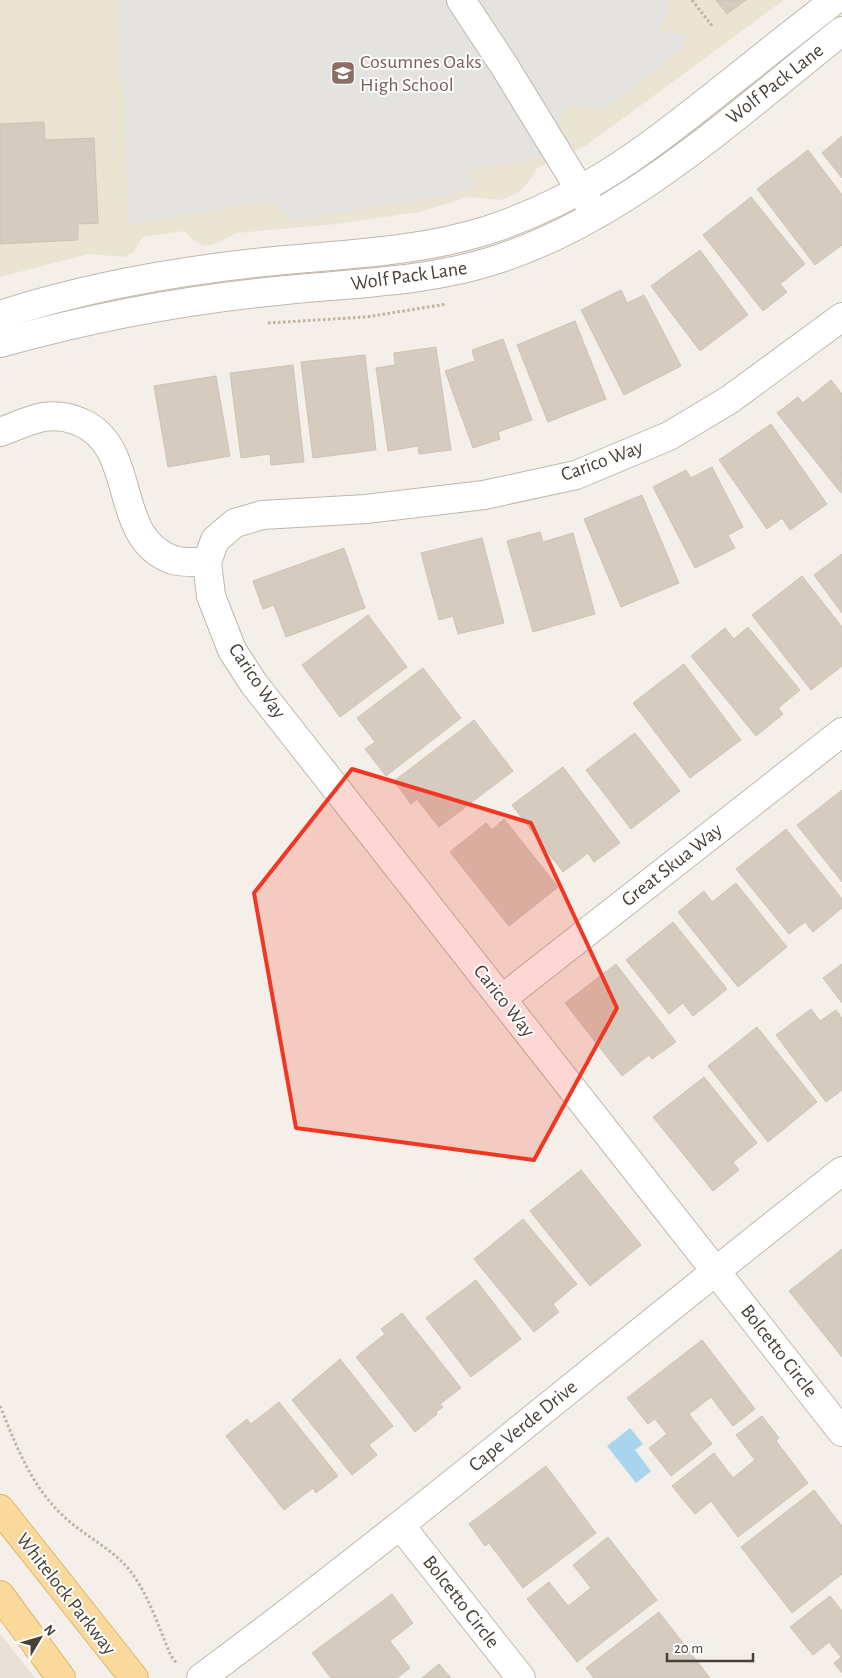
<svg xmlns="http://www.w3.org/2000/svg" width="842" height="1678" font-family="'Alegreya Sans',sans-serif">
<rect width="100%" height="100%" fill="#f4f0e9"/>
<path fill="#e7e1d7" d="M0,1634l35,44h-35z"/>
<path fill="#ece4d3" d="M0,0h784l-197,145 -50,23 -7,12 -12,13 -17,7 -32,-3 -50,15 -83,12 -99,9 -22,11 -11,2 -10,-5 -9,-10 -43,6 -8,15 -10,5 -35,-3 -89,23z"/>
<path fill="#e5e3e0" d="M118,0h548l1,11 -7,21 26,2 -2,13 -80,63 -30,-5 -10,5 -5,15 6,11 8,6 -36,16 -74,13 13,10 -4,9 -180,31 -22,-21 -141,25z"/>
<path fill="#a8d5ed" d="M630,1428l13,16 -8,6 16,21 -15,12 -29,-37z"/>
<g fill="#d5cbbf" stroke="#cfc2b2">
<path d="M716,0h30l-19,14z"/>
<path d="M44,122l1,18 49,-2 4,85 -20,1v16l-78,4v-120z"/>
<path d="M842,136v42l-20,-25z"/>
<path d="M808,150l34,45v50l-27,20 -58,-76z"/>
<path d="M751,197l54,67 -25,20 7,8 -24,19 -60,-76z"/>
<path d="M700,250l48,65 -48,36 -49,-65z"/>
<path d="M621,290l6,13 17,-8 37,71 -57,29 -43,-85z"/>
<path d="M575,321l31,78 -58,23 -31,-77z"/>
<path d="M503,339l29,81 -34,12 2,7 -27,9 -28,-77 30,-10 -3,-11z"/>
<path d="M436,347l15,103 -32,4 -1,-8 -30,5 -12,-83 19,-3 -1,-12z"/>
<path d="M365,355l11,95 -63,8 -12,-96z"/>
<path d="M293,365l11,97 -33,3 -1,-11 -29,4 -11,-85z"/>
<path d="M216,376l14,80 -62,11 -14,-81z"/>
<path d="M831,380l11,14 -1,99 -64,-80 21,-16 5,6z"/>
<path d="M771,424l56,80 -37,26 -8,-12 -15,11 -48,-69z"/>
<path d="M712,467l31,60 -15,8 7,13 -40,20 -42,-81 33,-17 5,8z"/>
<path d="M642,495l37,88 -58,24 -37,-88z"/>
<path d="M540,532l3,10 30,-9 22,81 -62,18 -26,-91z"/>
<path d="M482,538l22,85 -46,11 -5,-18 -14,4 -18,-67z"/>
<path d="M344,548l21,60 -79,29 -12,-32 -11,4 -10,-28z"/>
<path d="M842,554v59l-28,-38z"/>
<path d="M802,576l40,51v39l-31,24 -59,-75z"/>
<path d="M368,615l39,52 -67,50 -38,-52z"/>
<path d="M748,627l52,63 -22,18 5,6 -27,22 -65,-80 34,-28 9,11z"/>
<path d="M684,664l57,76 -51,38 -57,-75z"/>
<path d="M423,668l38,50 -75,58 -21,-27 10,-7 -18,-24z"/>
<path d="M474,720l39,51 -74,56 -22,-28 -6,5 -17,-23z"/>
<path d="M635,733l45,58 -49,38 -45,-59z"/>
<path d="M563,767l57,76 -26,19 -6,-9 -25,19 -51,-67z"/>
<path d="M842,790v92l-45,-57z"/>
<path d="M504,819l54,68 -49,39 -59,-74 36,-29 6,7z"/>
<path d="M786,829l56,70v9l-29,24 -8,-10 -16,12 -53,-65z"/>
<path d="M736,883l51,64 -49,40 -60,-75 26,-21 8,11z"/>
<path d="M673,922l54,67 -34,27 -10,-13 -14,11 -43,-54z"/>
<path d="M616,964l60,78 -24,17 -3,-4 -27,21 -57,-73z"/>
<path d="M842,964v39l-19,-25z"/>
<path d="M811,1009l9,12 16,-11 6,8v72l-16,12 -50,-67z"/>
<path d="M757,1027l60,75 -49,40 -60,-76z"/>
<path d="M704,1077l53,66 -24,19 6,8 -26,21 -60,-74z"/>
<path d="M581,1170l60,75 -51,41 -60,-75z"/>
<path d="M523,1219l54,65 -24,20 6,8 -25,20 -60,-73z"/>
<path d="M842,1249v108l-53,-66z"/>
<path d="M476,1280l45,59 -50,38 -45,-59z"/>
<path d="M402,1313l59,75 -21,16 3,3 -7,5 1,2 -22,18 -59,-75 29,-23 -4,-5z"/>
<path d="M702,1340l53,69 -22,17 -22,-29 -22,17 23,30 -41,32 -22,-28 18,-14 -12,-15 -7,5 -21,-26z"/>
<path d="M340,1359l53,67 -24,19 8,10 -25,20 -60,-75z"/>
<path d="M279,1402l59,74 -22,17 -3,-5 -29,22 -58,-74 21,-17 4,5z"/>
<path d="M762,1416l17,22 -3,3 32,42 -70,54 -27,-36 -16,13 -23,-28 42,-33 19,25 22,-18 -19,-25z"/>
<path d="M546,1466l50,67 -73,55 -34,-45 -4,3 -16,-22z"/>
<path d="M814,1490l28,36v48l-50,39 -51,-66z"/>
<path d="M608,1537l49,63 -80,62 -50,-63 22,-17 19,24 23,-18 -18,-23z"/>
<path d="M392,1594l21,29 -23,18 20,27 -13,10h-66l-19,-25z"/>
<path d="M830,1596l12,15v62l-8,-10 7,-6 -12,-15 -16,13 -23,-28z"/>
<path d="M659,1612l51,66h-116l-8,-10z"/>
<path d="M439,1664l12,14h-29z"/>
</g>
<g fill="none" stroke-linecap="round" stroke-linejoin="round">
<defs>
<g id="minor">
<path d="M461,0l44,67 85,139"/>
<path d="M0,315c89,-29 182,-45 275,-54 72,-7 144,-9 213,-31 94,-31 152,-76 228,-136 39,-31 79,-63 119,-94"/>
<path d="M842,317l-113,83 -60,36 -93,39 -92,20 -118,14 -104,6 -27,8 -20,17 -8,22 4,34 21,54 22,34 588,748"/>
<path d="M0,343c93,-26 190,-44 286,-53 70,-7 139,-8 206,-29 132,-41 244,-146 350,-230"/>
<path d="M0,432c14,-5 29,-12 43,-15 13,-2 26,0 37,5 60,25 30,116 93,138 10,3 24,2 34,2"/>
<path d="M503,998l339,-266"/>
<path d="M400,1525l121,153"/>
<path d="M201,1678c219,-162 426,-339 641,-507"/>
</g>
<g id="major">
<path d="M0,1509l134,169"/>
<path d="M0,1595l61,83"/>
</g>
</defs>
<use href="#minor" stroke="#bfb7ac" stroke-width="30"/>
<use href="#major" stroke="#dfb66c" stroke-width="30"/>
<g stroke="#c0b29e" stroke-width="3" stroke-dasharray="2.5 2.5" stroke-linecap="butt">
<path d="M692,0l21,27"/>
<path d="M268,323l98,-6 81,-13"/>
<path d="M0,1406c18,44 33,85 70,116 19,16 41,27 57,45 21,25 31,59 44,89l6,8"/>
</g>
<use href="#minor" stroke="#fff" stroke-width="28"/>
<use href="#major" stroke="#fada9c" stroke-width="28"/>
</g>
<path fill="#f03723" fill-opacity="0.2" stroke="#f03723" stroke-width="4" stroke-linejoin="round" d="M352,769l179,54 86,185 -83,152 -238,-32 -42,-235z"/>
<defs>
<symbol id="school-square" viewBox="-11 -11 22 22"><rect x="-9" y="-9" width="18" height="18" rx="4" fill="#8d6e63" stroke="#fff"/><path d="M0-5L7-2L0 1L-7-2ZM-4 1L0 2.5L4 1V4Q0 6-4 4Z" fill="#fff"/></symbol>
</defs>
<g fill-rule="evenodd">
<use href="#school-square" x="329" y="59" width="28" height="28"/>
</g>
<g text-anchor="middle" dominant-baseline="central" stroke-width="4" stroke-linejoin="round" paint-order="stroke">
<g font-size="20" fill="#785e54" stroke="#fff" text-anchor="start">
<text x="360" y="62">Cosumnes Oaks<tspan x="360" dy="23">High School</tspan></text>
</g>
<g font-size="20" fill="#474038" stroke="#fff">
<text transform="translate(775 84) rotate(-38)">Wolf Pack Lane</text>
<text transform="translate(409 276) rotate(-8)">Wolf Pack Lane</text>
<text transform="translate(602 461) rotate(-20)">Carico Way</text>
<text transform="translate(257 681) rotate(56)">Carico Way</text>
<text transform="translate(672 865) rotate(-38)">Great Skua Way</text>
<text transform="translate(504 1001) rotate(52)">Carico Way</text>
<text transform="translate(779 1351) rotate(52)">Bolcetto Circle</text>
<text transform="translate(523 1426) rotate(-39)">Cape Verde Drive</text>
<text transform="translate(66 1594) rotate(52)">Whitelock Parkway</text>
<text transform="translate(461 1602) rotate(52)">Bolcetto Circle</text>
</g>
</g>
<g transform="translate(40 1638) rotate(52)" stroke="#ffffff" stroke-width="4" paint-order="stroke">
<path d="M0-4L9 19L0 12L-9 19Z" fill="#474038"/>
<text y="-8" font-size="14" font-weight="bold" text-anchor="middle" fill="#474038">N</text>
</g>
<path d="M667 1653v8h86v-8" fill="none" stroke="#474038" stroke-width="2.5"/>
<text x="674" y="1653" font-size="15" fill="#474038" stroke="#ffffff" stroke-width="4" paint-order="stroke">20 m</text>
</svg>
